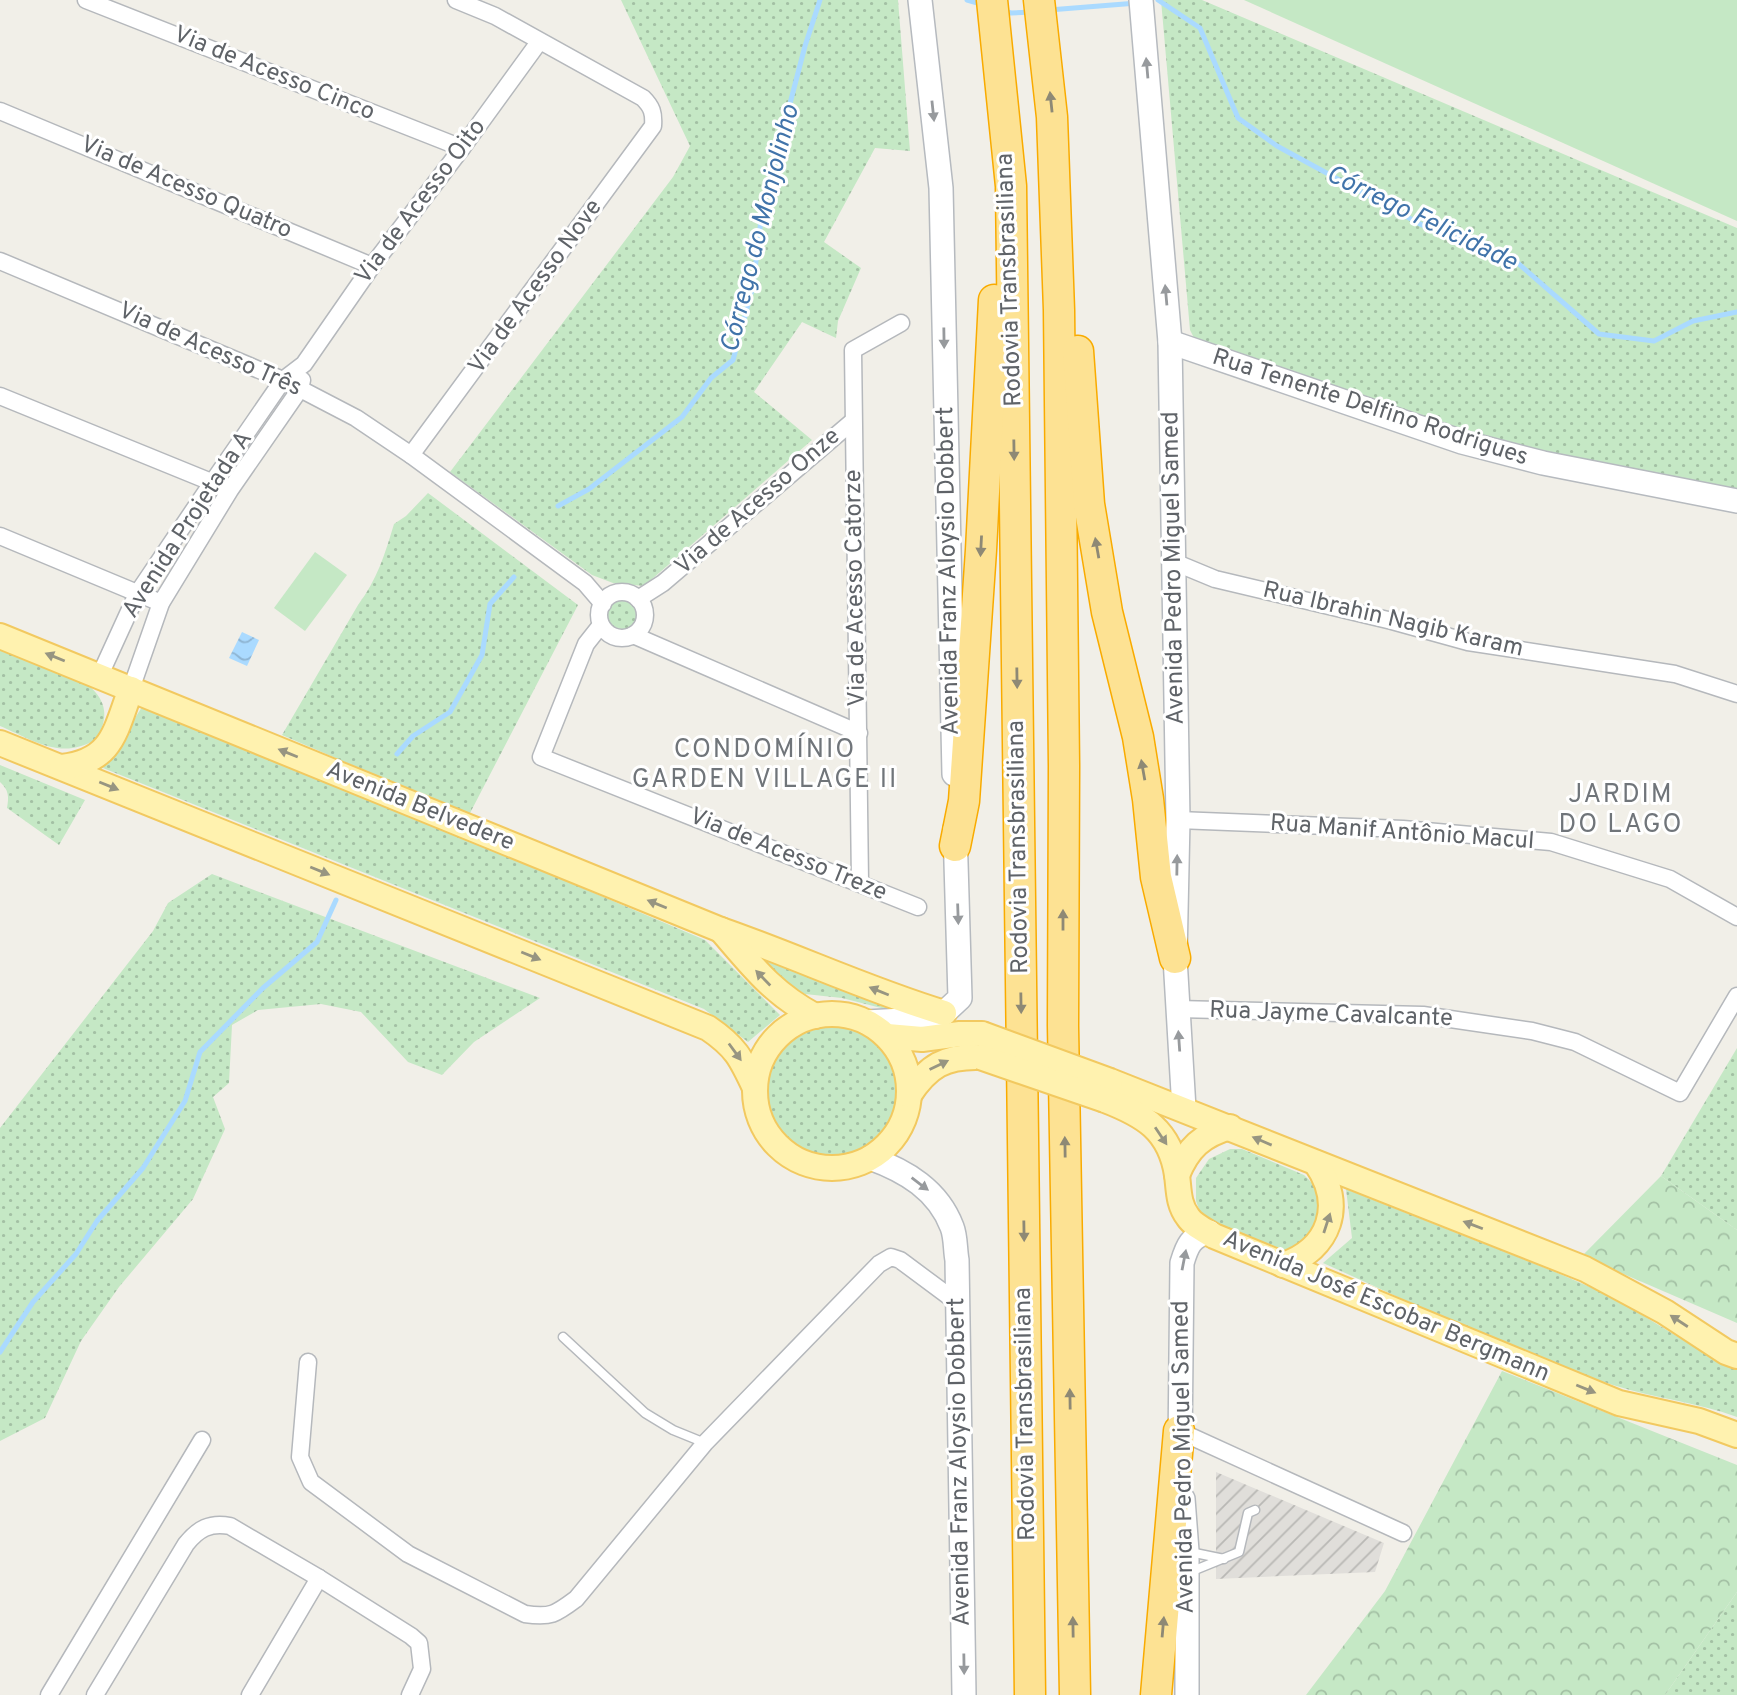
<svg xmlns="http://www.w3.org/2000/svg" width="1737" height="1695" font-family="Overpass,sans-serif">
<defs>
<pattern id="industrial-furrows" width="10" height="10" patternUnits="userSpaceOnUse" patternTransform="scale(1.75)"><rect width="10" height="10" fill="#e0deda"/><path d="M-1 1l2-2M0 10L10 0M9 11l2-2" fill="none" stroke="#b9b8b5"/></pattern>
<pattern id="grass-dots" width="8" height="8" patternUnits="userSpaceOnUse" patternTransform="scale(1.75)"><rect width="8" height="8" fill="#c5e8c5"/><path d="M2 2h.1M6 6h.1" fill="none" stroke="#a3c0a4" stroke-width="1.8" stroke-linecap="round"/></pattern>
<pattern id="forest-crowns" width="20" height="18" patternUnits="userSpaceOnUse" patternTransform="scale(1.75)"><rect width="20" height="18" fill="#c5e8c5"/><path d="M2 6a3 3 0 1 1 6 0M12 15a3 3 0 1 1 6 0" fill="none" stroke="#a3c0a4"/></pattern>
<pattern id="water-waves" width="16" height="10" patternUnits="userSpaceOnUse" patternTransform="scale(1.75)"><rect width="16" height="10" fill="#aadaff"/><path d="M0 5q4-4 8 0t8 0" fill="none" stroke="#8eb4d2"/></pattern>
</defs>
<rect width="100%" height="100%" fill="#f1efe8"/>
<path fill="url(#industrial-furrows)" d="M1216,1472l168,71 -9,29 -159,7z"/>
<g fill="url(#grass-dots)">
<path d="M621,0h277l12,151 -35,-3 -51,94 37,26 -23,53 -2,17 -34,-16 -48,70 58,48 -168,146 -31,-3 -21,-8 -142,-103 223,-295 17,-31z"/>
<path d="M1161,0h41l535,228v266l-192,-36 -349,-116 -6,-12z"/>
<path d="M428,493l150,112 -109,210 -187,-80 76,-130c19,-25 27,-51 36,-81l12,-8z"/>
<circle cx="622" cy="615" r="16"/>
<path d="M0,650l89,36c18,15 20,33 7,53 -34,22 -63,1 -96,-13z"/>
<path d="M142,707l301,122 262,111 75,75 -32,27 -44,-33 -601,-241z"/>
<path d="M0,765l85,35 -26,45 -52,-37c2,-11 2,-18 -7,-26z"/>
<path d="M212,874l328,124 -66,44 -32,33 -34,-13 -47,-50 -40,-8 -63,6 -26,15 -3,58 -16,14 12,32 -32,70 -74,88 -38,54 -36,77 -45,23v-313l153,-197 15,-28z"/>
<path d="M763,960l124,46 -2,3 -43,-11 -37,-4 -20,-12z"/>
<circle cx="832" cy="1092" r="65"/>
<path d="M1737,1048v182l-76,-54z"/>
<path d="M1230,1149h12l62,26c21,19 16,31 12,56l-26,18 -10,2 -73,-30 -7,-9 -4,-11v-23l13,-19z"/>
<path d="M1346,1189l207,82 60,26 78,48 46,25v47c-41,-15 -83,-19 -124,-32 -99,-32 -194,-79 -290,-122l29,-25z"/>
<path d="M1737,1592v103h-72z"/>
</g>
<g fill="url(#forest-crowns)">
<path d="M1661,1176l76,54v93l-155,-67z"/>
<path d="M1502,1371l235,94v127l-72,103h-359l79,-104z"/>
</g>
<g fill="#c5e8c5">
<path d="M1244,0h493v221z"/>
<path d="M315,552l32,23 -42,56 -31,-23z"/>
</g>
<path fill="url(#water-waves)" d="M242,632l17,8 -12,26 -18,-8z"/>
<g fill="none" stroke-linecap="round" stroke-linejoin="round">
<g stroke="#aadaff" stroke-width="5">
<path d="M967,0l14,4"/>
<path d="M1158,0l42,28 38,90 39,28 145,79 90,33 87,76 55,7 39,-20 44,-9"/>
<path d="M1049,10l88,-7"/>
<path d="M1004,11l7,2 21,-1"/>
<path d="M558,506l31,-17 93,-72 29,-39 22,-18 20,-74 9,-75 43,-165 15,-46"/>
<path d="M397,754l16,-18 37,-24 32,-57 8,-51 24,-27"/>
<path d="M0,1352l33,-50 43,-48 21,-33 46,-53 42,-67 15,-49 63,-64 54,-46 19,-42"/>
</g>
<defs>
<g id="lane">
<path d="M563,1337l82,76 28,17 32,13"/>
<path d="M1190,1552l34,7"/>
<path d="M1190,1572l49,-20 9,-39 7,-3"/>
</g>
<g id="street">
<path d="M86,0l376,148"/>
<path d="M0,111l372,155"/>
<path d="M0,261l283,119 73,38 55,37 174,128 18,21"/>
<path d="M0,396l221,90"/>
<path d="M411,455l242,-329c1,-13 -1,-19 -10,-28l-148,-82 -39,-16"/>
<path d="M0,536l161,67"/>
<path d="M1174,562l41,17 177,42 76,21 207,32 62,20"/>
<circle cx="622" cy="615" r="23"/>
<path d="M638,599l25,-16 190,-162"/>
<path d="M601,625l-15,19 -45,113 377,150"/>
<path d="M633,635l226,98"/>
<path d="M100,675l37,-81 75,-111 71,-103 21,-16 68,-98 90,-118 77,-106"/>
<path d="M131,689l30,-86 69,-113 70,-101 2,-9"/>
<path d="M1178,820l225,9 148,13 119,37 67,38"/>
<path d="M860,882l-7,-532 48,-27"/>
<path d="M1177,1009l246,6 109,16 43,11 105,51 57,-97"/>
<path d="M308,1362l-8,95 11,25 97,72 117,60c26,4 31,0 51,-15l129,-156 174,-179 12,-7 9,3 58,43"/>
<path d="M1179,1431l224,102"/>
<path d="M49,1695l153,-255"/>
<path d="M95,1695l91,-151c12,-15 24,-22 44,-18l89,52 92,58 8,7 3,26 -12,26"/>
<path d="M250,1695l69,-117"/>
</g>
<g id="secondary">
<path d="M920,0l21,188 13,586"/>
<path d="M1141,0l29,342 8,478 -3,138 9,151"/>
<path d="M1170,342l292,100 81,21 194,38"/>
<path d="M866,1022l37,-2 41,-7 16,-15 -5,-169"/>
<path d="M870,1158c36,13 68,32 82,69 4,10 3,23 5,33l7,435"/>
<path d="M1180,1447l2,-184c5,-17 9,-27 27,-31"/>
<path d="M1183,1499l4,52v144"/>
</g>
<g id="primary">
<path d="M0,636l721,294c75,26 147,60 223,83"/>
<path d="M0,743l708,285c28,19 33,30 47,60"/>
<path d="M62,767c51,-6 53,-36 69,-78"/>
<path d="M721,930c31,36 51,63 94,86"/>
<circle cx="832" cy="1091" r="77"/>
<path d="M887,1036l35,3 38,-5h22"/>
<path d="M1110,1081l475,188 80,43 61,40 11,4"/>
<path d="M909,1095c19,-29 36,-39 71,-38"/>
<path d="M1105,1100c39,15 65,30 72,75 2,15 1,29 11,42 5,8 18,14 26,19l405,167 80,18 38,14"/>
<path d="M1177,1175c11,-27 25,-40 53,-48"/>
<path d="M1283,1265c47,-16 62,-60 33,-102"/>
</g>
<g id="highway">
<path d="M992,0l19,186 19,1509"/>
<path d="M1039,0l13,117 7,193 5,456 -1,260 12,669"/>
<path d="M1078,351l11,153 18,108 31,125 10,62 8,78 19,81"/>
<path d="M955,846l9,-45 17,-251 13,-250"/>
<path d="M1156,1695l23,-264"/>
</g>
</defs>
<use href="#lane" stroke="#b5b8bc" stroke-width="11"/>
<use href="#street" stroke="#b5b8bc" stroke-width="19"/>
<use href="#secondary" stroke="#b6babf" stroke-width="26"/>
<use href="#primary" stroke="#f2c960" stroke-width="28"/>
<use href="#highway" stroke="#f9ab00" stroke-width="33"/>
<use href="#lane" stroke="#fff" stroke-width="8"/>
<use href="#street" stroke="#fff" stroke-width="16"/>
<use href="#secondary" stroke="#fff" stroke-width="23"/>
<use href="#primary" stroke="#fff2af" stroke-width="24"/>
<use href="#highway" stroke="#fde293" stroke-width="30"/>
<defs>
<g id="primary-bridge">
<path d="M982,1034l128,47"/>
<path d="M980,1057l125,43"/>
</g>
</defs>
<use href="#primary-bridge" stroke="#f2c960" stroke-width="28" stroke-linecap="butt"/>
<use href="#primary-bridge" stroke="#fff2af" stroke-width="24"/>
</g>
<defs><path id="oneway-solid" d="M-6-.8H1V-3.2L6.5 0L1 3.2V.8H-6Z" transform="scale(1.75)"/></defs>
<g fill="#979a9d">
<use href="#oneway-solid" transform="translate(1147 68) rotate(-95)"/>
<use href="#oneway-solid" transform="translate(933 111) rotate(84)"/>
<use href="#oneway-solid" transform="translate(1166 295) rotate(-95)"/>
<use href="#oneway-solid" transform="translate(944 338) rotate(89)"/>
<use href="#oneway-solid" transform="translate(1177 865) rotate(-89)"/>
<use href="#oneway-solid" transform="translate(958 914) rotate(88)"/>
<use href="#oneway-solid" transform="translate(1179 1041) rotate(-94)"/>
<use href="#oneway-solid" transform="translate(920 1184) rotate(37)"/>
<use href="#oneway-solid" transform="translate(1184 1260) rotate(-79)"/>
<use href="#oneway-solid" transform="translate(964 1664) rotate(89)"/>
</g>
<g fill="#8e8975">
<use href="#oneway-solid" transform="translate(1051 102) rotate(-96)"/>
<use href="#oneway-solid" transform="translate(1014 450) rotate(89)"/>
<use href="#oneway-solid" transform="translate(981 546) rotate(93)"/>
<use href="#oneway-solid" transform="translate(1097 548) rotate(-100)"/>
<use href="#oneway-solid" transform="translate(1017 678) rotate(89)"/>
<use href="#oneway-solid" transform="translate(1143 770) rotate(-100)"/>
<use href="#oneway-solid" transform="translate(1063 920) rotate(-90)"/>
<use href="#oneway-solid" transform="translate(1021 1003) rotate(89)"/>
<use href="#oneway-solid" transform="translate(1065 1147) rotate(-91)"/>
<use href="#oneway-solid" transform="translate(1024 1231) rotate(89)"/>
<use href="#oneway-solid" transform="translate(1070 1399) rotate(-91)"/>
<use href="#oneway-solid" transform="translate(1073 1627) rotate(-91)"/>
<use href="#oneway-solid" transform="translate(1163 1627) rotate(-85)"/>
</g>
<g fill="#979581">
<use href="#oneway-solid" transform="translate(55 657) rotate(-158)"/>
<use href="#oneway-solid" transform="translate(288 753) rotate(-158)"/>
<use href="#oneway-solid" transform="translate(109 786) rotate(22)"/>
<use href="#oneway-solid" transform="translate(320 871) rotate(22)"/>
<use href="#oneway-solid" transform="translate(657 904) rotate(-158)"/>
<use href="#oneway-solid" transform="translate(531 956) rotate(22)"/>
<use href="#oneway-solid" transform="translate(763 978) rotate(-134)"/>
<use href="#oneway-solid" transform="translate(879 991) rotate(-158)"/>
<use href="#oneway-solid" transform="translate(735 1052) rotate(54)"/>
<use href="#oneway-solid" transform="translate(939 1065) rotate(-26)"/>
<use href="#oneway-solid" transform="translate(1161 1136) rotate(56)"/>
<use href="#oneway-solid" transform="translate(1262 1141) rotate(-157)"/>
<use href="#oneway-solid" transform="translate(1327 1223) rotate(-72)"/>
<use href="#oneway-solid" transform="translate(1473 1225) rotate(-159)"/>
<use href="#oneway-solid" transform="translate(1679 1321) rotate(-147)"/>
<use href="#oneway-solid" transform="translate(1586 1389) rotate(22)"/>
</g>
<g text-anchor="middle" dominant-baseline="central" stroke-width="6" stroke-linejoin="round" paint-order="stroke">
<g font-size="24" fill="#5f6368" stroke="#fff">
<text transform="translate(274 74) rotate(22)">Via de Acesso Cinco</text>
<text transform="translate(186 188) rotate(23)">Via de Acesso Quatro</text>
<text transform="translate(421 202) rotate(-53)">Via de Acesso Oito</text>
<text transform="translate(1010 280) rotate(-92)">Rodovia Transbrasiliana</text>
<text transform="translate(536 287) rotate(-54)">Via de Acesso Nove</text>
<text transform="translate(210 350) rotate(24)">Via de Acesso Três</text>
<text transform="translate(1370 408) rotate(18)">Rua Tenente Delfino Rodrigues</text>
<text transform="translate(758 502) rotate(-41)">Via de Acesso Onze</text>
<text transform="translate(188 525) rotate(-57)">Avenida Projetada A</text>
<text transform="translate(1174 568) rotate(-91)">Avenida Pedro Miguel Samed</text>
<text transform="translate(949 571) rotate(-91)">Avenida Franz Aloysio Dobbert</text>
<text transform="translate(856 588) rotate(-91)">Via de Acesso Catorze</text>
<text transform="translate(1393 620) rotate(13)">Rua Ibrahin Nagib Karam</text>
<text transform="translate(420 807) rotate(22)">Avenida Belvedere</text>
<text transform="translate(1402 833) rotate(4)">Rua Manif Antônio Macul</text>
<text transform="translate(1019 847) rotate(-91)">Rodovia Transbrasiliana</text>
<text transform="translate(788 855) rotate(22)">Via de Acesso Treze</text>
<text transform="translate(1331 1015) rotate(2)">Rua Jayme Cavalcante</text>
<text transform="translate(1386 1307) rotate(23)">Avenida José Escobar Bergmann</text>
<text transform="translate(1026 1414) rotate(-91)">Rodovia Transbrasiliana</text>
<text transform="translate(1184 1457) rotate(-91)">Avenida Pedro Miguel Samed</text>
<text transform="translate(960 1462) rotate(-91)">Avenida Franz Aloysio Dobbert</text>
</g>
<g font-size="26" font-style="italic" fill="#4174aa" stroke="#fff">
<text transform="translate(1421 219) rotate(26)">Córrego Felicidade</text>
<text transform="translate(761 229) rotate(-76)">Córrego do Monjolinho</text>
</g>
<g font-size="26" letter-spacing="2" fill="#70757a" stroke="#fff">
<text x="765" y="750">CONDOMÍNIO<tspan x="765" dy="30">GARDEN VILLAGE II</tspan></text>
<text x="1621" y="795">JARDIM<tspan x="1621" dy="30">DO LAGO</tspan></text>
</g>
</g>
</svg>
